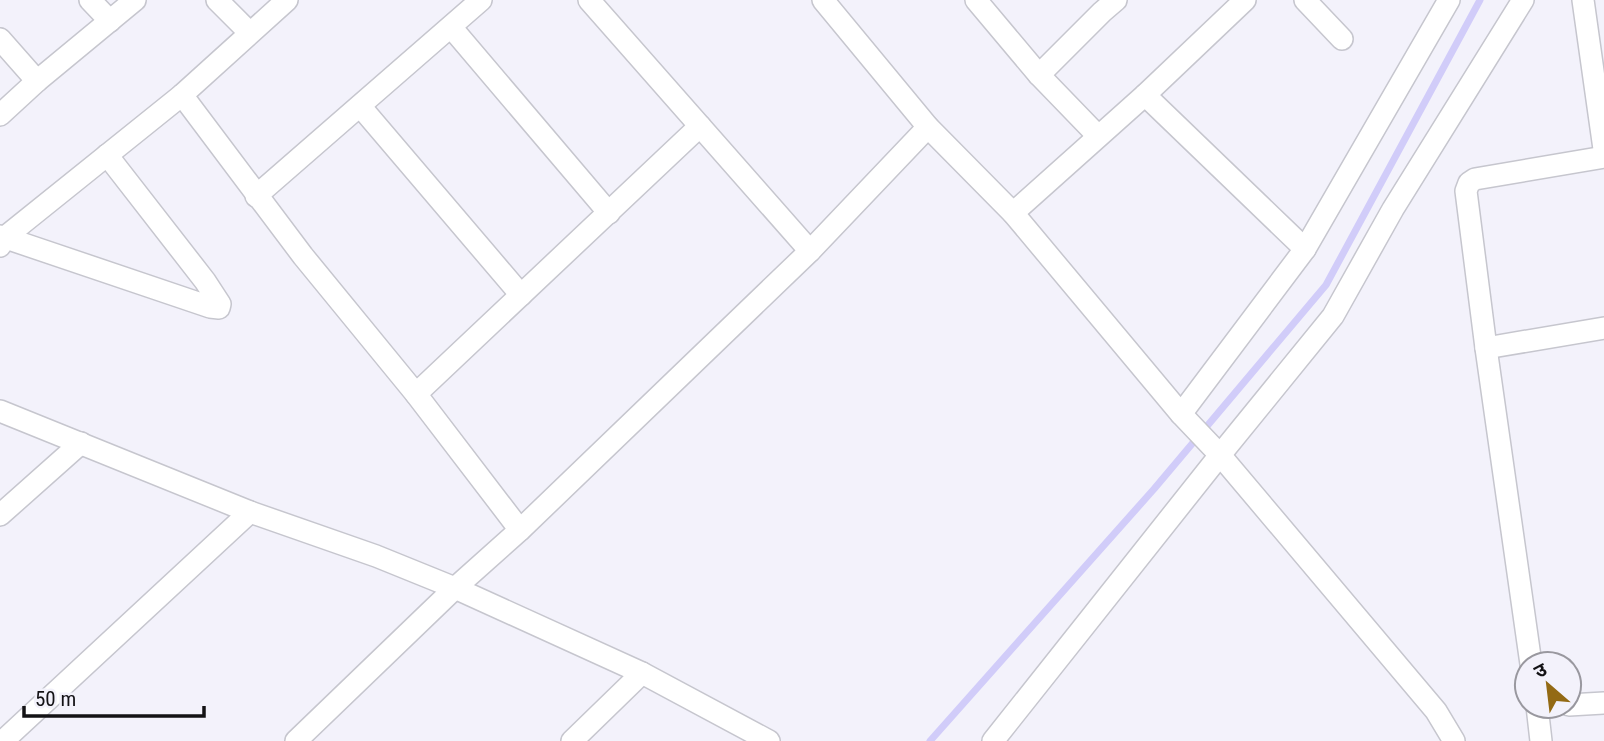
<svg xmlns="http://www.w3.org/2000/svg" width="1604" height="741" font-family="'Roboto Condensed','Noto Sans Devanagari',sans-serif">
<rect width="100%" height="100%" fill="#f3f2fb"/>
<g fill="none" stroke-linecap="round" stroke-linejoin="round">
<path stroke="#d1ccf9" stroke-width="7" d="M930,741l224,-252 172,-204 154,-285"/>
<defs>
<g id="minor">
<path d="M90,0l20,21"/>
<path d="M217,0l32,32"/>
<path d="M589,0l221,251"/>
<path d="M823,0l105,127 85,86 168,201 39,41 216,256 18,30"/>
<path d="M976,0l63,75 59,61"/>
<path d="M1305,0l37,39"/>
<path d="M1583,0l21,149"/>
<path d="M451,27l158,186"/>
<path d="M0,39l37,42"/>
<path d="M1039,75l63,-63 14,-12"/>
<path d="M182,95l121,161 113,138 104,136"/>
<path d="M1145,95l160,154"/>
<path d="M360,106l161,189"/>
<path d="M0,115l37,-34 98,-81"/>
<path d="M256,196l225,-196"/>
<path d="M1013,213l132,-118 100,-95"/>
<path d="M0,236l210,71 9,1 1,-4 -15,-23 -98,-126"/>
<path d="M0,246l4,-8 178,-143 105,-95"/>
<path d="M1486,348l118,-20"/>
<path d="M416,394l284,-268"/>
<path d="M0,411l250,101 126,44 79,32 187,85 127,68"/>
<path d="M1181,414l124,-165 144,-249"/>
<path d="M0,515l81,-72"/>
<path d="M1531,664l-45,-316 -20,-157 3,-8 6,-4 129,-22"/>
<path d="M1569,705l35,-2"/>
<path d="M1537,706l4,35"/>
<path d="M3,741l247,-229"/>
<path d="M296,741l159,-153 65,-58 290,-279 118,-124"/>
<path d="M572,741l70,-68"/>
<path d="M993,741l227,-286 113,-139 60,-107 130,-209"/>
</g>
</defs>
<use href="#minor" stroke="#c6c6ce" stroke-width="24"/>
<use href="#minor" stroke="#fff" stroke-width="21"/>
</g>
<g transform="translate(1548 685) rotate(332)"><circle r="33" fill="#f3f2fb" stroke="#99989f" stroke-width="2"/>
<path d="M0-5L12 26L0 18L-12 26Z" fill="#936a14"/>
<text y="-10" font-size="19" font-weight="bold" text-anchor="middle" fill="#131215">उ</text>
</g>
<path d="M24 706v10h180v-10" fill="none" stroke="#131215" stroke-width="3.5"/>
<text x="35" y="706" font-size="21" fill="#131215" stroke="#f3f2fb" stroke-width="5" paint-order="stroke">50 m</text>
</svg>
